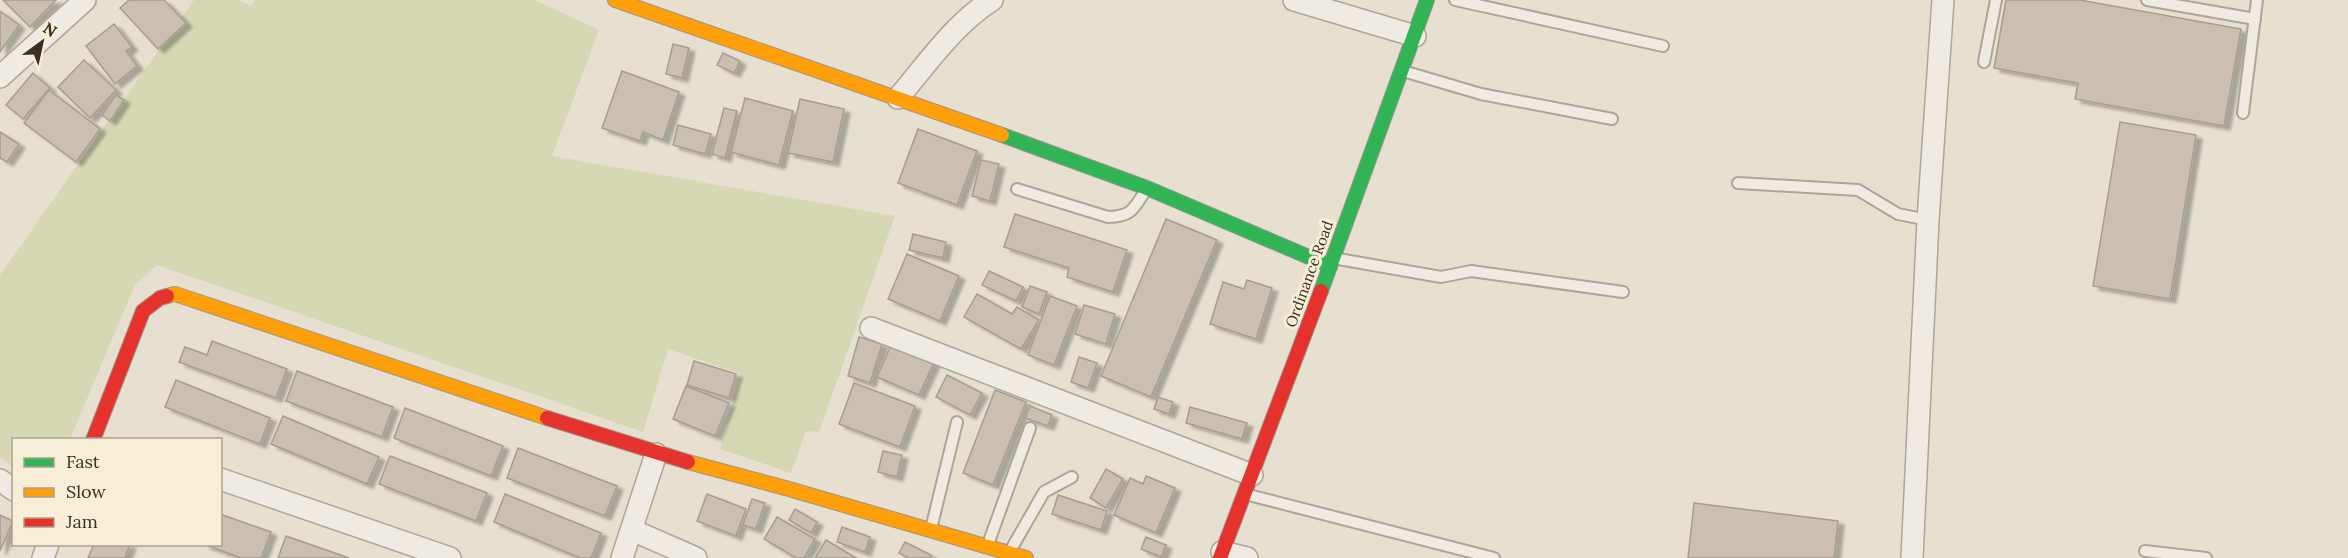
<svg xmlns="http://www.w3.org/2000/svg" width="2348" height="558" font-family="Lora,serif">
<defs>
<filter id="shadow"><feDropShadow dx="6" dy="4" stdDeviation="1.5" flood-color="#0004"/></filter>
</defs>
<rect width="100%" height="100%" fill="#e7e0d1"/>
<path fill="#d6d7b3" d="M194,0h45l12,6 4,-6h280l64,30 -47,126 343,60 -76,216 -13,-1 -15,42 -71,-24 21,-75 -73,-25 -25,83 -486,-167 -22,20 -65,154 -56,1 -1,26 -13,-9v-182z"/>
<g fill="#cbbfb2" stroke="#a89c90" stroke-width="1.5" filter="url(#shadow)">
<path d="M3,0h53l-26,27z"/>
<path d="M129,0h35l22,23 -28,26 -38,-41z"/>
<path d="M2006,0h74l161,29 -17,97 -149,-27 3,-16 -84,-15z"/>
<path d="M0,11l19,14 -19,27z"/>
<path d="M114,24l18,23 -6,4 11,15 -22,18 -29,-38z"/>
<path d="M673,44l16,4 -7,30 -16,-4z"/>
<path d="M723,53l17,8 -6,12 -17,-8z"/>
<path d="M84,60l32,30 -26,28 -32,-31z"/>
<path d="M622,71l57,21 -16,48 -20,-8 -3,9 -38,-13z"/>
<path d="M33,73l17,15 -27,31 -17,-14z"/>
<path d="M49,90l51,39 -24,33 -52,-39z"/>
<path d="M116,95l8,5 -14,21 -8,-6z"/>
<path d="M745,98l48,13 -14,54 -48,-13z"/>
<path d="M800,99l44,10 -11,53 -45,-9z"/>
<path d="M724,108l13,3 -12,47 -13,-4z"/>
<path d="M2120,122l76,13 -26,164 -77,-13z"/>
<path d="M678,125l33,9 -6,20 -32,-9z"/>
<path d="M918,129l59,22 -20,54 -59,-22z"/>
<path d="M0,132l19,12 -12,18 -7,-4z"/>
<path d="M981,160l18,4 -9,37 -18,-5z"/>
<path d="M1015,214l112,36 -14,42 -46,-15 2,-9 -65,-21z"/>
<path d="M1166,219l51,21 -66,157 -50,-21z"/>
<path d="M913,234l33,8 -3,16 -34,-8z"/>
<path d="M907,254l52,22 -19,45 -52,-22z"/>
<path d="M989,271l34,16 -7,14 -34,-16z"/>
<path d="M1247,280l25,8 -16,51 -46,-15 13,-42 21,7z"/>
<path d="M1030,286l17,6 -8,22 -17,-7z"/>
<path d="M977,294l35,20 5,-7 22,13 -18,29 -57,-32z"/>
<path d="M1050,296l27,10 -23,59 -26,-10z"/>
<path d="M1084,305l31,9 -9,30 -31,-10z"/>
<path d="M859,337l23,7 -12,39 -22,-7z"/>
<path d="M212,341l75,28 -11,29 -97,-36 6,-15 22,8z"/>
<path d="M893,341l42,19 -16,35 -42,-18z"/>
<path d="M1079,357l18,6 -9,25 -17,-6z"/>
<path d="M694,361l42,13 -7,24 -42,-13z"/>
<path d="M297,371l96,36 -11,30 -96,-36z"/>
<path d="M947,375l35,18 -12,22 -34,-18z"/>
<path d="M176,380l94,38 -10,26 -95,-37z"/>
<path d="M854,383l61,23 -15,41 -61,-23z"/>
<path d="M686,386l43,17 -14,33 -42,-17z"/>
<path d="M995,390l31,12 -33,83 -30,-12z"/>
<path d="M1158,397l15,5 -4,12 -15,-5z"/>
<path d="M1030,406l22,9 -4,11 -23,-8z"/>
<path d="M1190,407l57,16 -5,16 -56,-16z"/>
<path d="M405,408l98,38 -12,30 -97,-38z"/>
<path d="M283,416l96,41 -12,27 -96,-40z"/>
<path d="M518,448l99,38 -12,30 -98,-38z"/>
<path d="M883,451l19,4 -5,22 -19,-5z"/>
<path d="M390,456l97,37 -11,28 -97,-37z"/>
<path d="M1106,469l17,10 -17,29 -16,-10z"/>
<path d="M1146,476l29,12 -19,45 -42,-18 16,-37 13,6z"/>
<path d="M505,494l96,39 -10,25h-11l-86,-36z"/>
<path d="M707,494l39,15 -10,27 -39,-15z"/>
<path d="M1058,495l49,16 -6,19 -49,-16z"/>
<path d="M752,499l13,4 -9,26 -13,-4z"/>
<path d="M1694,503l144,18 -4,37h-146z"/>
<path d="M795,509l22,13 -6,11 -22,-13z"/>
<path d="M220,514l51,18 -10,26h-20l-38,-14h17z"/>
<path d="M0,515l13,6 -13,30z"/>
<path d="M777,517l38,22 -11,19h-8l-32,-19z"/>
<path d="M842,527l28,10 -5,15 -28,-10z"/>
<path d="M286,536l63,22h-71z"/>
<path d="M1146,537l20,8 -5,12 -20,-8z"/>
<path d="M826,540l30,18h-41z"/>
<path d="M905,542l26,13 -2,3h-21l-9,-5z"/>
<path d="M94,544h36l-5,14h-37z"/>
</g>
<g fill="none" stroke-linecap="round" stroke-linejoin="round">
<defs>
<g id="lane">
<path d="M1455,0l208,46"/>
<path d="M2147,0l108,19"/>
<path d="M1984,62l12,-62"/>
<path d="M1403,71l78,23 131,25"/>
<path d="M2243,113l14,-113"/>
<path d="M1738,183l120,7 40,24 30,6"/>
<path d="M1017,189l91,28c25,-1 25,-8 38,-27"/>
<path d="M1333,258l108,19 30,-6 152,21"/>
<path d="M1245,494l249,64"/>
<path d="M931,529l26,-107"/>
<path d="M987,547l43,-119"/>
<path d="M2145,551l61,7"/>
<path d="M1009,553l35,-61 28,-15"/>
</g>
<g id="street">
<path d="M1294,0l121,36"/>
<path d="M0,77l85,-77"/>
<path d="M898,98c29,-34 57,-75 94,-98"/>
<path d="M871,328l381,147"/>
<path d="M220,479l230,79"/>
<path d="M0,480l14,10"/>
<path d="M632,530l64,28"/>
<path d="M1222,552l25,6"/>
<path d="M43,558l5,-14"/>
<path d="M622,558l34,-104"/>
<path d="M1912,558l16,-338 15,-220"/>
</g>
<g id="fast">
<path d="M1002,135l145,53 183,78"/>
<path d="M1321,291l106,-291"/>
</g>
<g id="slow">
<path d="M615,0l387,135"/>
<path d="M167,296l8,-2 372,124"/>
<path d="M688,462l101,27 237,69"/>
</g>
<g id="jam">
<path d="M547,418l141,44"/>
<path d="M93,440l50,-129 17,-13 7,-2"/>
<path d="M1220,558l101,-267"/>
</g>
</defs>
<use href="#lane" stroke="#ada599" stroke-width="14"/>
<use href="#street" stroke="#ada599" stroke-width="24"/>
<use href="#fast" stroke="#9c958a" stroke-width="16"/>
<use href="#slow" stroke="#9c958a" stroke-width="16"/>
<use href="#jam" stroke="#9c958a" stroke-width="16"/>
<use href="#lane" stroke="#efebe3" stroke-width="10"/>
<use href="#street" stroke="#efebe3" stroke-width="21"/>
<use href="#fast" stroke="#30b455" stroke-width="14"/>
<use href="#slow" stroke="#ff9f0a" stroke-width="14"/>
<use href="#jam" stroke="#e5322d" stroke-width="14"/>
</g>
<g text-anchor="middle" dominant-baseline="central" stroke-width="6" stroke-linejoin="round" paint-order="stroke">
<g font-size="15" fill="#3d2e20" stroke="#f7eed8">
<text transform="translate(1309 274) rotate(-70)">Ordinance Road</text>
</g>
</g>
<rect x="12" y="438" width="210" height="108" fill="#f7eed8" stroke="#ada18e" stroke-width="1.5"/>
<rect x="24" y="458" width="30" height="9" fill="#30b455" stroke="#ada18e" stroke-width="1.5"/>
<text x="66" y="468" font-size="18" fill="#3d2e20">Fast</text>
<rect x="24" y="488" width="30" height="9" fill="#ff9f0a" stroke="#ada18e" stroke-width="1.5"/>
<text x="66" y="498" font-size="18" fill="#3d2e20">Slow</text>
<rect x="24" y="518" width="30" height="9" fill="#e5322d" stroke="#ada18e" stroke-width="1.5"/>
<text x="66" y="528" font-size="18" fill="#3d2e20">Jam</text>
<g transform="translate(42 42) rotate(33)" stroke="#f7eed8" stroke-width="4.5" paint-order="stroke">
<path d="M0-4.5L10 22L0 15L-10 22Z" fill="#3d2e20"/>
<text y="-9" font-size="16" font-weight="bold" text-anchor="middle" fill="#3d2e20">N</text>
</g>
</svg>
